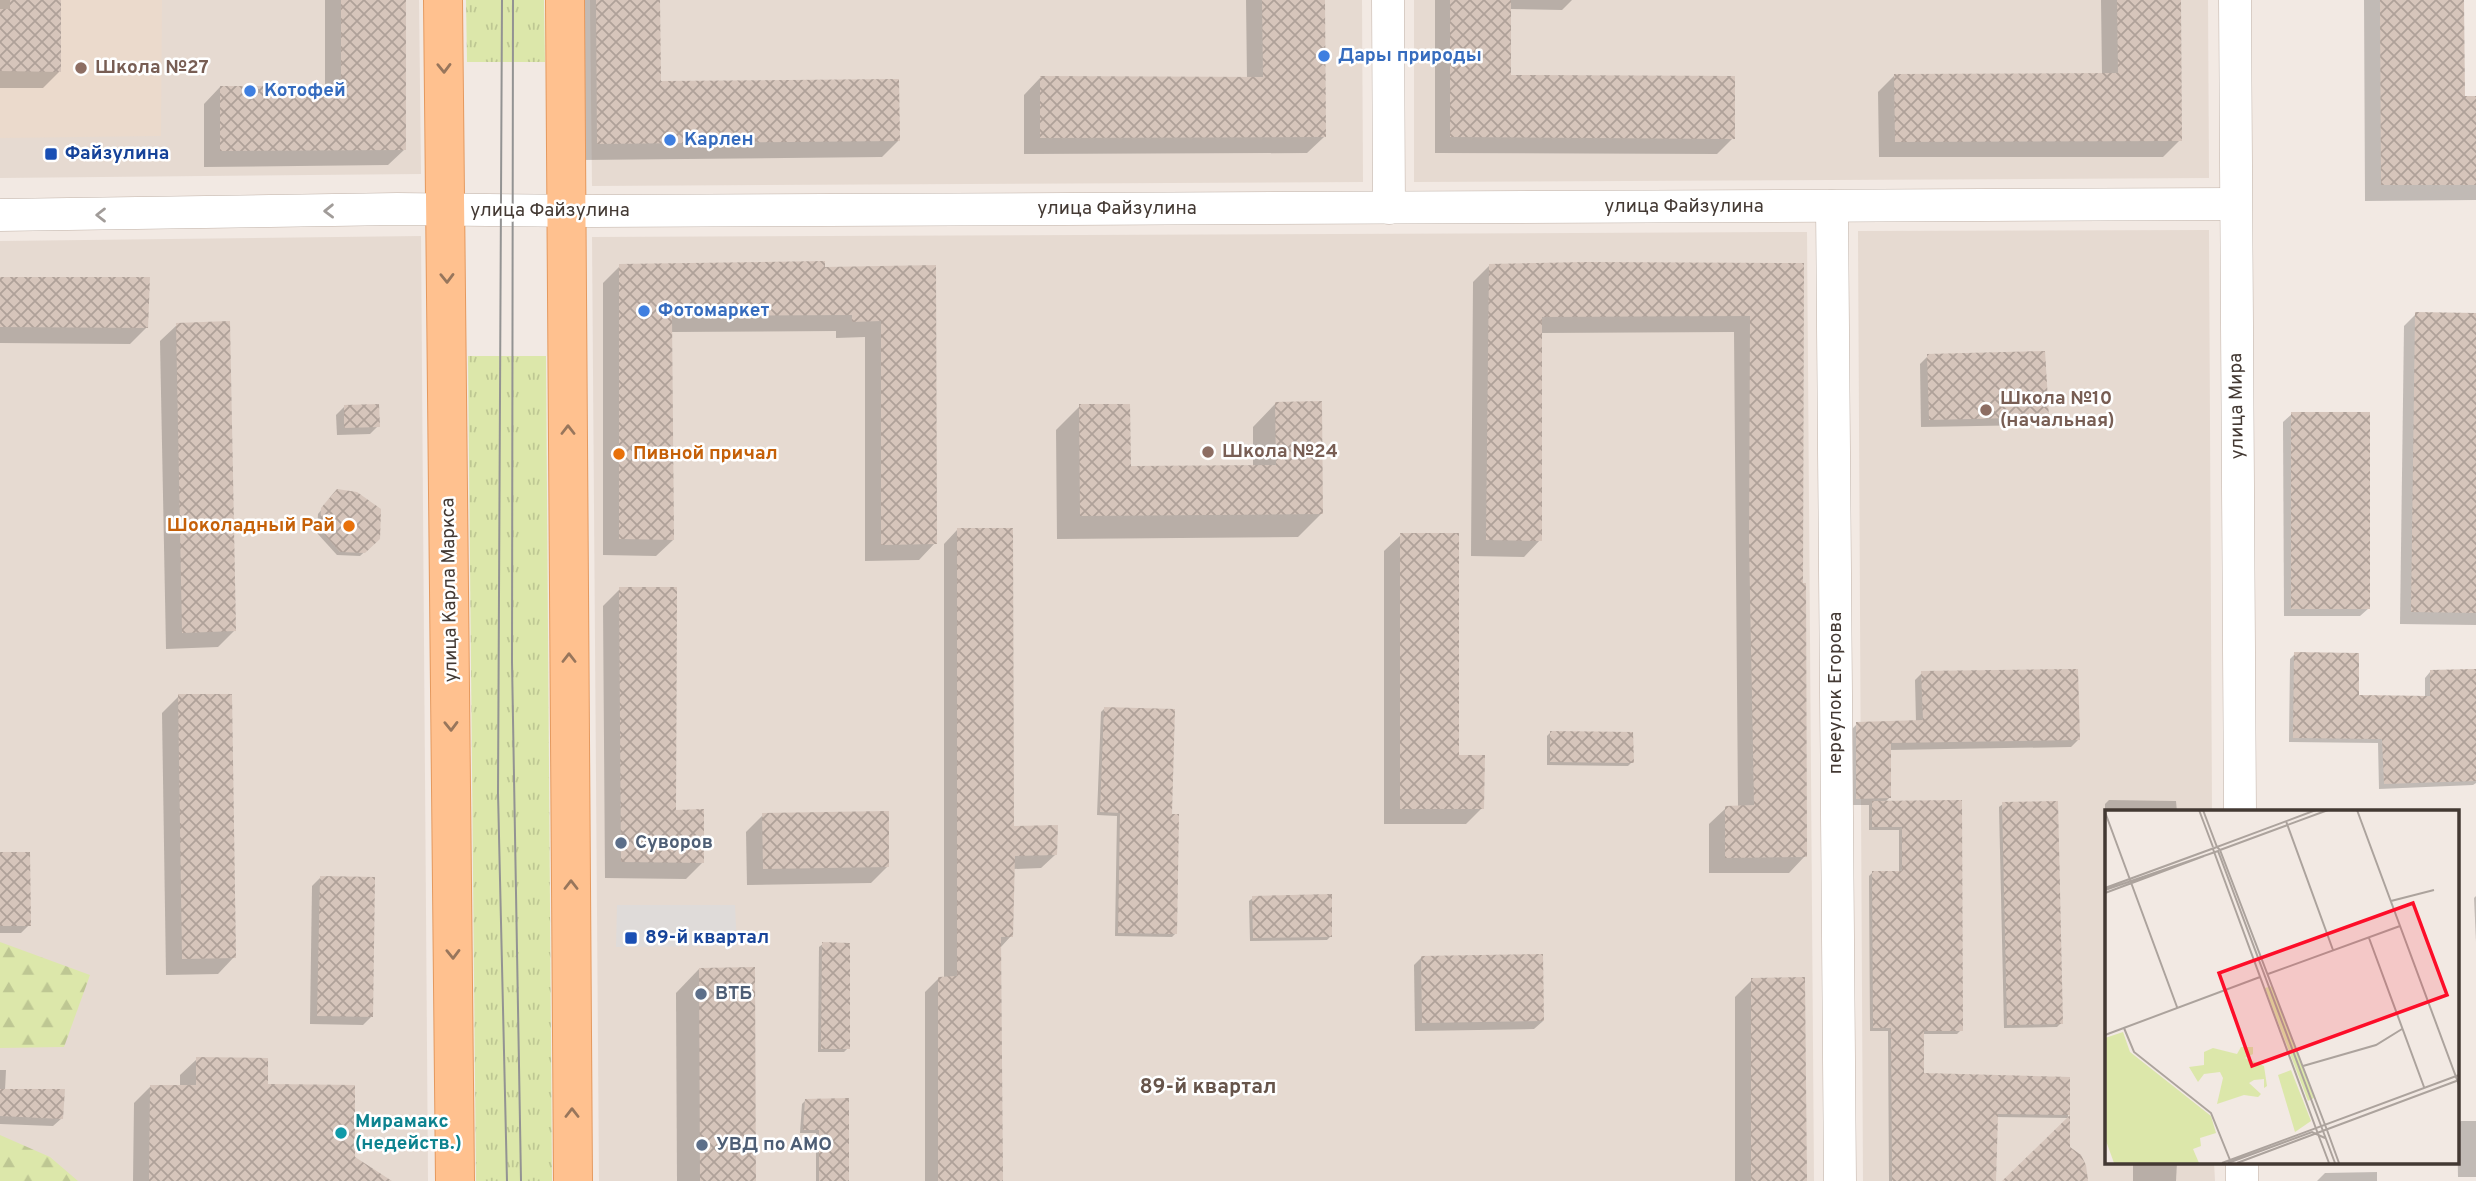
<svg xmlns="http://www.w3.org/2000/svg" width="2476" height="1181" font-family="Overpass,sans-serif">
<defs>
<pattern id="grass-tufts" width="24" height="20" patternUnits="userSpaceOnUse" patternTransform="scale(1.75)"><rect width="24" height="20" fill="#dce7aa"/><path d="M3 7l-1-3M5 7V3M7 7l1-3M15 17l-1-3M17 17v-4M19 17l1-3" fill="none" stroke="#bec793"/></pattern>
<pattern id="forest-firs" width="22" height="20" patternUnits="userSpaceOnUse" patternTransform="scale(1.75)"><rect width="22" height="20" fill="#dce7aa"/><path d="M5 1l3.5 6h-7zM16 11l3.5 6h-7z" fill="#bec793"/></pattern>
<pattern id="building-cross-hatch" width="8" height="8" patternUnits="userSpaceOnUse" patternTransform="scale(1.75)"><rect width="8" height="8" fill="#d6c5bb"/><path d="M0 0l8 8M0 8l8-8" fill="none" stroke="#afa199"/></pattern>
</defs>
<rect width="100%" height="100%" fill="#f2e9e3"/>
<g fill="#e6dad1">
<path d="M0,0h419l2,174 -421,4z"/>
<path d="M590,0h772l1,182 -771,4z"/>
<path d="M1414,0h794l1,178 -795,4z"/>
<path d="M2209,230l3,582h-105v350h107l1,19h-352l-5,-950z"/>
<path d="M1807,232l7,949h-1215l-7,-944z"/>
<path d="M421,236l7,945h-428v-940z"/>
</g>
<path fill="#ebdacc" d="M0,0h162l-1,136 -161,2z"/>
<g fill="url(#grass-tufts)">
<path d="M466,0h78l1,62h-78z"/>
<path d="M468,356h78l6,825h-76z"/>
</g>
<g fill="url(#forest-firs)">
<path d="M0,942l90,33 -26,72 -64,1z"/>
<path d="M0,1135l50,22 28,24h-78z"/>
</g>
<path fill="#dfdbd9" d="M617,905h118l2,41 -121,1z"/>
<g fill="#0003">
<path d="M0,0h59l1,71 -17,17h-43z"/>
<path d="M325,0h80v149l-17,16 -184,2v-63l16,-17h105z"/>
<path d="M580,0h78l1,83 240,57 -17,17 -301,3z"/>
<path d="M1246,0h77l1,137 -17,16 -283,1v-59l16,-17 207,1z"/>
<path d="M1435,0h137l-10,10 -52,-1 -1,68 224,61 -16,16 -282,-1z"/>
<path d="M2101,0h78l1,140 -17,17h-284l-1,-65 16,-16 208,-1z"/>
<path d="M2364,0h99v98h13v102l-111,1z"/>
<path d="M1490,265h312l-1,320 4,271 -16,17h-80v-49l17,-16 12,-1 -4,-475 -194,1v207l-16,17 -53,-1 2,-274z"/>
<path d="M620,266l203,3 111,-3 1,277 -16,17 -54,1v-224l-29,1v-7l-165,1 2,208 -17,16 -53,-1v-272z"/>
<path d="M0,278l147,49 -17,17 -130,-1z"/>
<path d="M2416,314l60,1v310l-76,-1 4,-298z"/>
<path d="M177,325l57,306 -16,16 -52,2 -6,-308z"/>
<path d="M1928,356l119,60 -8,9 -118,2 -1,-63z"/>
<path d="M1276,403l45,111 -23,23 -241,2 -1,-109 24,-24 49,61h124v-40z"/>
<path d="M344,407l34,19 -8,8 -33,1 -1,-20z"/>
<path d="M2292,414l77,194 -9,8h-76l-1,-194z"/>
<path d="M334,495l44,44 -18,17 -23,-1 -20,-22 1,-19z"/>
<path d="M957,530l55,298 43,27 -14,13 -28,1 -2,67 -11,12 1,233h-76v-189l14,-14h5v-434z"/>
<path d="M1401,535l57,222 24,51 -16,16h-82v-273z"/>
<path d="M620,589l54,222 29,51 -17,17 -81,-1 -2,-272z"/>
<path d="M2295,654l62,42 68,1v-19l5,-6 46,22v89l-3,2 -94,4 -1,-46 -89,-1 1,-83z"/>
<path d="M1922,673l156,67 -7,7 -181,3v47l-5,5h75l1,228 -4,4h-35v41l146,3v40l-72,-1 -2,64h-105l-1,-150h-18l-1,-155 4,-4h26v-42h-30v-25h-20l1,-74 7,-7 59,-2 -1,-42z"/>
<path d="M179,696l55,261 -16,17 -52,1 -4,-262z"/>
<path d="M1105,708l65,108 6,117 -4,4 -57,-1 2,-120 -20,-1 4,-103z"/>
<path d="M1551,732l81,30 -4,4 -81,-1v-29z"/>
<path d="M2109,800l67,1 1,11h-70v222h-3l1,-230z"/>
<path d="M2003,804l58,219 -4,4 -53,1 -5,-221z"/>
<path d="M763,815l125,51 -17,17 -124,2 -1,-53z"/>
<path d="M0,854l29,71 -8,8h-21z"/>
<path d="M320,878l51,139 -8,8 -53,-1 2,-138z"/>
<path d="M2476,896v46l-2,-44z"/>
<path d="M1253,898l78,38 -4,4 -77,1 -1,-40z"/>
<path d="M823,944l25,104 -4,4h-26l1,-105z"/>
<path d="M1422,957l121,64 -9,8 -119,2 -1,-66z"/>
<path d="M699,969l55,212h-77l-1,-188z"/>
<path d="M1752,980l53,201h-70v-184z"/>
<path d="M197,1059l70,27 86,72 19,23h-239l1,-78 16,-16h30v-12z"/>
<path d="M0,1070h6l-1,20 57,28 -9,8 -53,-2z"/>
<path d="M806,1100l41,81h-31v-48h-16l2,-29z"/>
<path d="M2461,1121h15v56h-18l-1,-52z"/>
<path d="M2133,1162h44l-1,19h-43z"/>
<path d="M2377,1172v9h-60l8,-8z"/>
</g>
<g fill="url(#building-cross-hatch)">
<path d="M10,0h51v72l-61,-1v-62h10z"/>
<path d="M341,0h65v150l-186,1v-65h121z"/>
<path d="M596,0h64l1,81 238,-2 1,62 -303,3z"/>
<path d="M1262,0h63l1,137 -286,1v-62l223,1z"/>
<path d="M1450,0h61v75l224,1v63l-285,-2z"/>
<path d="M2117,0h64l1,141 -287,1 -1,-68 224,-1z"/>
<path d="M2380,0h84l1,96h11v89h-95z"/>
<path d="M825,261v6l111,-2 1,279 -56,1v-224l-29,1v-7l-180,1 2,224 -55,-1v-275z"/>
<path d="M1587,262l217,1 -1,320h3l1,274 -82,1v-52l29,-1 -5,-263 1,-226 -208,1v224l-56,-1 3,-276z"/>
<path d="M0,277h150l-2,51 -148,-1z"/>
<path d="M2415,312l61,1v300l-65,-1z"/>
<path d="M230,321l6,310 -54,2 -6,-310z"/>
<path d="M2045,351l4,66 -120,3 -2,-66z"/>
<path d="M1322,401l1,113 -243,2 -1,-112h51l1,62 145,-1 -1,-63z"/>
<path d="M379,404l1,23 -36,1v-23z"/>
<rect x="2291" y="412" width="79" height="197"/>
<path d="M337,489l20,3 24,17 -1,30 -15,14 -25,-1 -20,-23 1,-21z"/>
<path d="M957,528h56l1,298 44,-1 -1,30 -42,1 -2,81h-12l2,244h-65v-204l19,-1z"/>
<path d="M1400,533h59v222h26l-1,54h-84z"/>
<path d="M619,587h58l-1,223 28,-1v54l-83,-1z"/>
<path d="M2294,652l65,1v42l71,1v-26l46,-1v112l-92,3 -2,-45 -89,-1z"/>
<path d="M2078,669l2,71 -189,3v55l-35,1v-77l67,-2 -2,-49z"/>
<path d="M178,694h54l4,264 -54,1z"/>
<path d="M1104,707l71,2 -3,105h7l-2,120 -59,-1 2,-120 -20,-1z"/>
<path d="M1550,731l83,1 1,31 -84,-1z"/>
<path d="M1962,800l1,231h-39v42l146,4v70l11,8 5,10 2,16h-86l68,-66 -72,-1 -2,67h-104l-1,-153h-18l-1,-157h30v-44h-30v-26z"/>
<path d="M2058,801l5,223 -56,1 -5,-223z"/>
<path d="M889,811v56l-126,2 -1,-56z"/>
<path d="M0,852h30l1,74h-31z"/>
<path d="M320,876l55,1 -2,140 -56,-1z"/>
<path d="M1332,894v43l-79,1 -1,-42z"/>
<path d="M822,942l28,1v106h-29z"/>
<path d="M1543,954l1,67 -122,2 -1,-67z"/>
<path d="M755,967l1,214h-56l-1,-213z"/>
<path d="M1805,977l2,204h-56v-203z"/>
<path d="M196,1057l72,1v26l87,1v72l37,24h-243l1,-96h46z"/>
<path d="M0,1089h65l-2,30 -63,-3z"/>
<path d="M849,1098v83h-30v-51h-16l2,-31z"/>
</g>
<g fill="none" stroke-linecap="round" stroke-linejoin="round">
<defs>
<g id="minor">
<path d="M1388,0l1,208"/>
<path d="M2235,0l5,812"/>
<path d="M1832,206l8,975"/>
<path d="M0,215l397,-6 195,2 1643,-7"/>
<path d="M2242,1162v19"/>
</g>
<g id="major">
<path d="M443,0l12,1181"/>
<path d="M565,0l8,1181"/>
</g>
</defs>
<use href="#minor" stroke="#c0b2a8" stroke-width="33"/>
<use href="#major" stroke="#e5995e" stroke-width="40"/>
<use href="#minor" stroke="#fff" stroke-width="32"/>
<use href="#major" stroke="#ffc18f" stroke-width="38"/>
<g stroke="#939393" stroke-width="2">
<path d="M502,0l-4,793 9,388"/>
<path d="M513,0l-1,662 9,519"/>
</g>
</g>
<defs><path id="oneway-chevron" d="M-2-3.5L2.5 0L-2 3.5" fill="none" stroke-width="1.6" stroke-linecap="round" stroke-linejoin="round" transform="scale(1.75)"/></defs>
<g stroke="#98765c">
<use href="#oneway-chevron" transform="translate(444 68) rotate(89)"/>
<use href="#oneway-chevron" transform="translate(447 278) rotate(89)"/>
<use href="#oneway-chevron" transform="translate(568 430) rotate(-90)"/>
<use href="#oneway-chevron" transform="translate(569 658) rotate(-90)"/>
<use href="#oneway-chevron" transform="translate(451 726) rotate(89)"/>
<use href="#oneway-chevron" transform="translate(571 885) rotate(-90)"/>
<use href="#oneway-chevron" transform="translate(453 954) rotate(89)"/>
<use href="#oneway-chevron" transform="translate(572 1113) rotate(-90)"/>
</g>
<g stroke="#a19c99">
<use href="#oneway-chevron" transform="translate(329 211) rotate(179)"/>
<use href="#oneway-chevron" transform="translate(101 215) rotate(180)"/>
</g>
<g fill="#3f7fe0" stroke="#fff" stroke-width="2.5">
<circle cx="1324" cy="56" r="7"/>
<circle cx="250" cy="91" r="7"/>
<circle cx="670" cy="140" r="7"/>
<circle cx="644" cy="311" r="7"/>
</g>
<g fill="#8d6e63" stroke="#fff" stroke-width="2.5">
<circle cx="81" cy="68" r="7"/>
<circle cx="1986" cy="410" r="7"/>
<circle cx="1208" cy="452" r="7"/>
</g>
<g fill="#1a4fb4" stroke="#fff" stroke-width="2.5">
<rect x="44" y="147" width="14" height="14" rx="3.5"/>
<rect x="624" y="931" width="14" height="14" rx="3.5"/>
</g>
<g fill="#e8710a" stroke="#fff" stroke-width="2.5">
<circle cx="619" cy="454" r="7"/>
<circle cx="349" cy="526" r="7"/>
</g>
<g fill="#5c6f8a" stroke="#fff" stroke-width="2.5">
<circle cx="621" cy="843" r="7"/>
<circle cx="701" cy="994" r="7"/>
<circle cx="702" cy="1145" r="7"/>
</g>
<circle fill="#0f9aa8" stroke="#fff" stroke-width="2.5" cx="341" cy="1133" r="7"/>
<g text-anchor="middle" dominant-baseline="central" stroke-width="5" stroke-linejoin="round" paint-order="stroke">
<g font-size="19" font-weight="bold" fill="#366cbe" stroke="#fff" text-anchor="start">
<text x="1338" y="56">Дары природы</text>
<text x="264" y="91">Котофей</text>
<text x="684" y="140">Карлен</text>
<text x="658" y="311">Фотомаркет</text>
</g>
<g font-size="19" font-weight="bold" fill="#785e54" stroke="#fff" text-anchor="start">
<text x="95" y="68">Школа №27</text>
<text x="2000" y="399">Школа №10<tspan x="2000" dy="22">(начальная)</tspan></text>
<text x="1222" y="452">Школа №24</text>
</g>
<g font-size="19" font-weight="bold" fill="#164399" stroke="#fff" text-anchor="start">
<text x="65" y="154">Файзулина</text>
<text x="645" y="938">89-й квартал</text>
</g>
<g font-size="19" fill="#433933" stroke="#fff">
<text x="1684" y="207">улица Файзулина</text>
<text x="1117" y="209">улица Файзулина</text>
<text x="550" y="211">улица Файзулина</text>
<text transform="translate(2237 406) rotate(-91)">улица Мира</text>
<text transform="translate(450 590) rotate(-91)">улица Карла Маркса</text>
<text transform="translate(1836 693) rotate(-90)">переулок Егорова</text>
</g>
<g font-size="19" font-weight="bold" fill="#c56008" stroke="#fff" text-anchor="start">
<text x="633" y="454">Пивной причал</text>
<text x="335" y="526" text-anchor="end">Шоколадный Рай</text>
</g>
<g font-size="19" font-weight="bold" fill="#4e5e75" stroke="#fff" text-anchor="start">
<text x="635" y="843">Суворов</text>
<text x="715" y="994">ВТБ</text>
<text x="716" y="1145">УВД по АМО</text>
</g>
<g font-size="19" font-weight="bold" fill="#0d838f" stroke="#fff" text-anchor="start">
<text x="355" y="1122">Мирамакс<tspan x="355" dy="22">(недейств.)</tspan></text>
</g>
<g font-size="21" font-weight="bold" fill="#66544a" stroke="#fff">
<text x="1208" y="1087">89-й квартал</text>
</g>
</g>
<g transform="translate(2105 810)">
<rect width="354" height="354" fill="#f2e9e3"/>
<path d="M167,176l42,112 -6,3 -43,-113z" fill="#dce7aa"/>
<path d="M18,222l7,20 81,64 5,17 -16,5 1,8 -8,3 6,14h-85l-9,-25v-100zM136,237h12v7l-8,4 19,8 3,20 -3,2v-9l-10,1 -5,3 12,11 -3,3 -14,-2 -27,9 6,-26 -3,-6 -16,2 -6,8 -9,-15 15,-2v-13l9,-4 24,6z" fill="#dce7aa"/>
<path d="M186,260l20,51 -16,11 -17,-57z" fill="#dce7aa"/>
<path fill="none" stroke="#aca39d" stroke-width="2" d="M94,0l14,37M98,0l14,37 99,-37M252,0l102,275M0,2l72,195M181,11l47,129M108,39l105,285M115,40l108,-40M0,78l112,-41 3,3 107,280M0,80l113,-39 117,312M0,83l99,-37M286,91l43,-11M264,128l55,149M163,164l132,-48M19,218l10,24 77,61 19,47M0,225l155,-58M198,256l73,-21 26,-16M222,320l12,33M213,324l11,29M117,353l237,-88M123,353l84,-31 13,6M132,353l222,-83"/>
<path fill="#fd0e29" fill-opacity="0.15" stroke="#fd0e29" stroke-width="3.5" d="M308,93l34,92 -195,71 -33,-93z"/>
<rect width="354" height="354" fill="none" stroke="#433933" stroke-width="3.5"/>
</g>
</svg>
